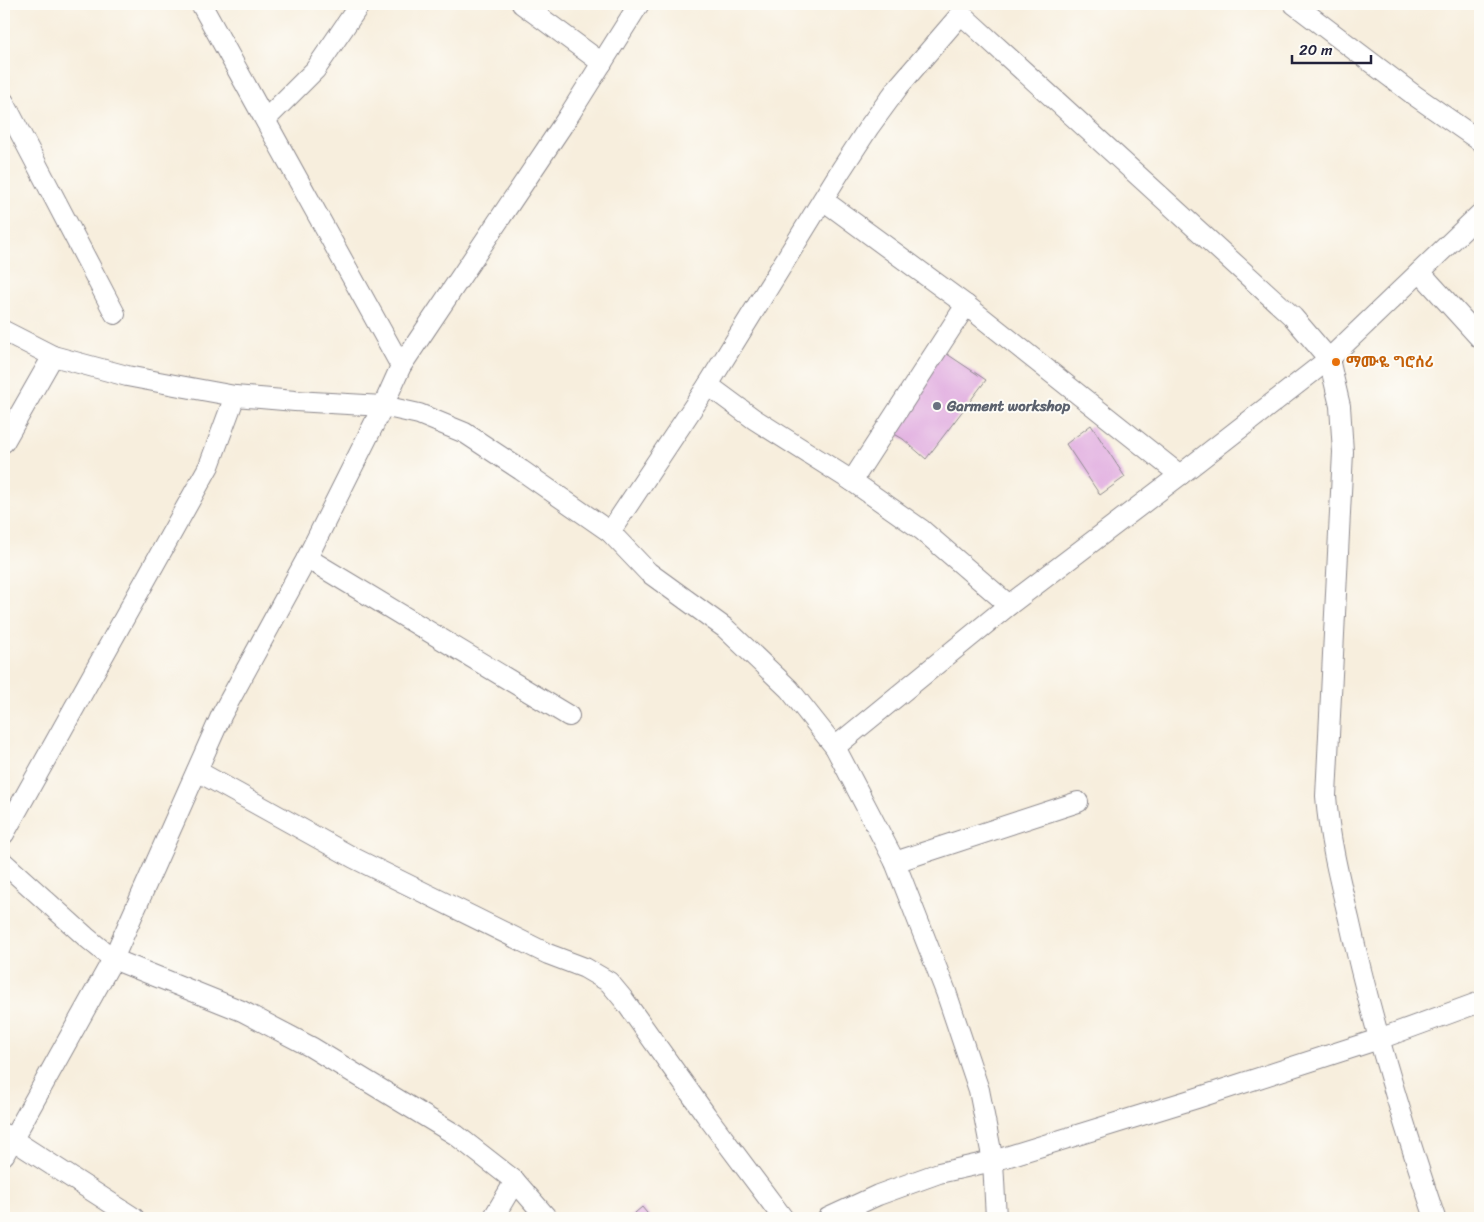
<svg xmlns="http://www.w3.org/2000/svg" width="1484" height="1222" font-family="Sriracha,'Noto Sans Ethiopic',sans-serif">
<rect width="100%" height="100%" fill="#fdfcf7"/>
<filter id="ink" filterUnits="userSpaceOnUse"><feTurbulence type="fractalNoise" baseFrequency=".02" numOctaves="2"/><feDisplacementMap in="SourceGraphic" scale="10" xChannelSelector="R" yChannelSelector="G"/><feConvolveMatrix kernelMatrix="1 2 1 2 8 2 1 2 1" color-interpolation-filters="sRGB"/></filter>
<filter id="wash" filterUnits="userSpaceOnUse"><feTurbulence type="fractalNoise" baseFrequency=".0096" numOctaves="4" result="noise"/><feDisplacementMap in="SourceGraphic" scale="20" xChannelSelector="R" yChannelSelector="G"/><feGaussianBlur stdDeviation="1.12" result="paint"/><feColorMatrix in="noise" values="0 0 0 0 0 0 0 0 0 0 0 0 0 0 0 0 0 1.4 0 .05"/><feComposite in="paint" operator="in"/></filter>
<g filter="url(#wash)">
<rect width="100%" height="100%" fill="#f7eedd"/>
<g id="blocks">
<g fill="#e1ade0">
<path d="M941,350l45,30 -60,79 -23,-20 -12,-7z"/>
<path d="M1091,425l34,52 -25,18 -34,-51z"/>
<path d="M642,1207l9,11h-22z"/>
</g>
</g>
</g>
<g filter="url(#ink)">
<use href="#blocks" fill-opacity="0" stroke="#8c888c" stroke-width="1"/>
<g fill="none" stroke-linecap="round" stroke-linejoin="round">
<defs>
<g id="street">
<path d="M201,4l200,362"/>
<path d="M522,4l80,59"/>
<path d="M1294,4l120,91 66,46"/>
<path d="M4,102l111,212"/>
<path d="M266,119l49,-49 45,-66"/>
<path d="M823,200l143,105 214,170 -171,130 -174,142"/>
<path d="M1420,272l60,66"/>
<path d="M4,331l49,25 74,20 53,10 55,10 60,5 88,5 36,8 46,19 56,37 89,62 38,40 77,56 64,61 46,58 60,115 51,130 33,98 14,71 3,57"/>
<path d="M708,385l46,34 98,62 70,49 87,75"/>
<path d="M4,442l49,-86"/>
<path d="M1180,475l149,-116 151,-145"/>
<path d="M852,481l114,-176"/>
<path d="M610,532l98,-147 133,-215 28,-43 30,-41 62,-72 332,303 36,42 11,47 3,46 -17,344c3,42 13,82 23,123 22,101 53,201 86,299"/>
<path d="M307,558l262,158"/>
<path d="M197,771l157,87 194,96 37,14 24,14 15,18 82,115 77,103"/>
<path d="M4,834l205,-368 26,-70"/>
<path d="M895,862l183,-60"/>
<path d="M4,863l82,74 27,22 129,52 69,36 145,88 59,46 32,37"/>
<path d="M4,1134l130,84"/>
<path d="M4,1155l109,-196 109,-245 85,-156 76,-152 18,-40 165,-246 73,-116"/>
<path d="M493,1218l22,-37"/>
<path d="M828,1218l50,-23 61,-22 54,-12 204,-63 182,-59 101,-37"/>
</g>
</defs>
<use href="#street" stroke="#8c888c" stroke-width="22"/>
<use href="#street" stroke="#fff" stroke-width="20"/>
</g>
</g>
<circle fill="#e8710a" stroke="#fdfcf7" stroke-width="2" cx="1336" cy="362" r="5"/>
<circle fill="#6b7280" stroke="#fdfcf7" stroke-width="2" cx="937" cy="406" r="5"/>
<g text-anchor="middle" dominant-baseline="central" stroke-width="4" stroke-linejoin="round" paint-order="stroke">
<g font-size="15" font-weight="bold" fill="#c56008" stroke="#fdfcf7" text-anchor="start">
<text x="1346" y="362">ማሙዬ ግሮሰሪ</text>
</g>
<g font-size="15" font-weight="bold" fill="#5b616d" stroke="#fdfcf7" text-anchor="start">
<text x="947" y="406">Garment workshop</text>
</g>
</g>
<rect width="1484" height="1222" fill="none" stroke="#fdfcf7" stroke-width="20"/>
<path d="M1292 55v8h79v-8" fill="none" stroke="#22223b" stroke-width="2.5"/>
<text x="1299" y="55" font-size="15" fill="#22223b" stroke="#fdfcf7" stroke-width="4" paint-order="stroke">20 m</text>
</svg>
